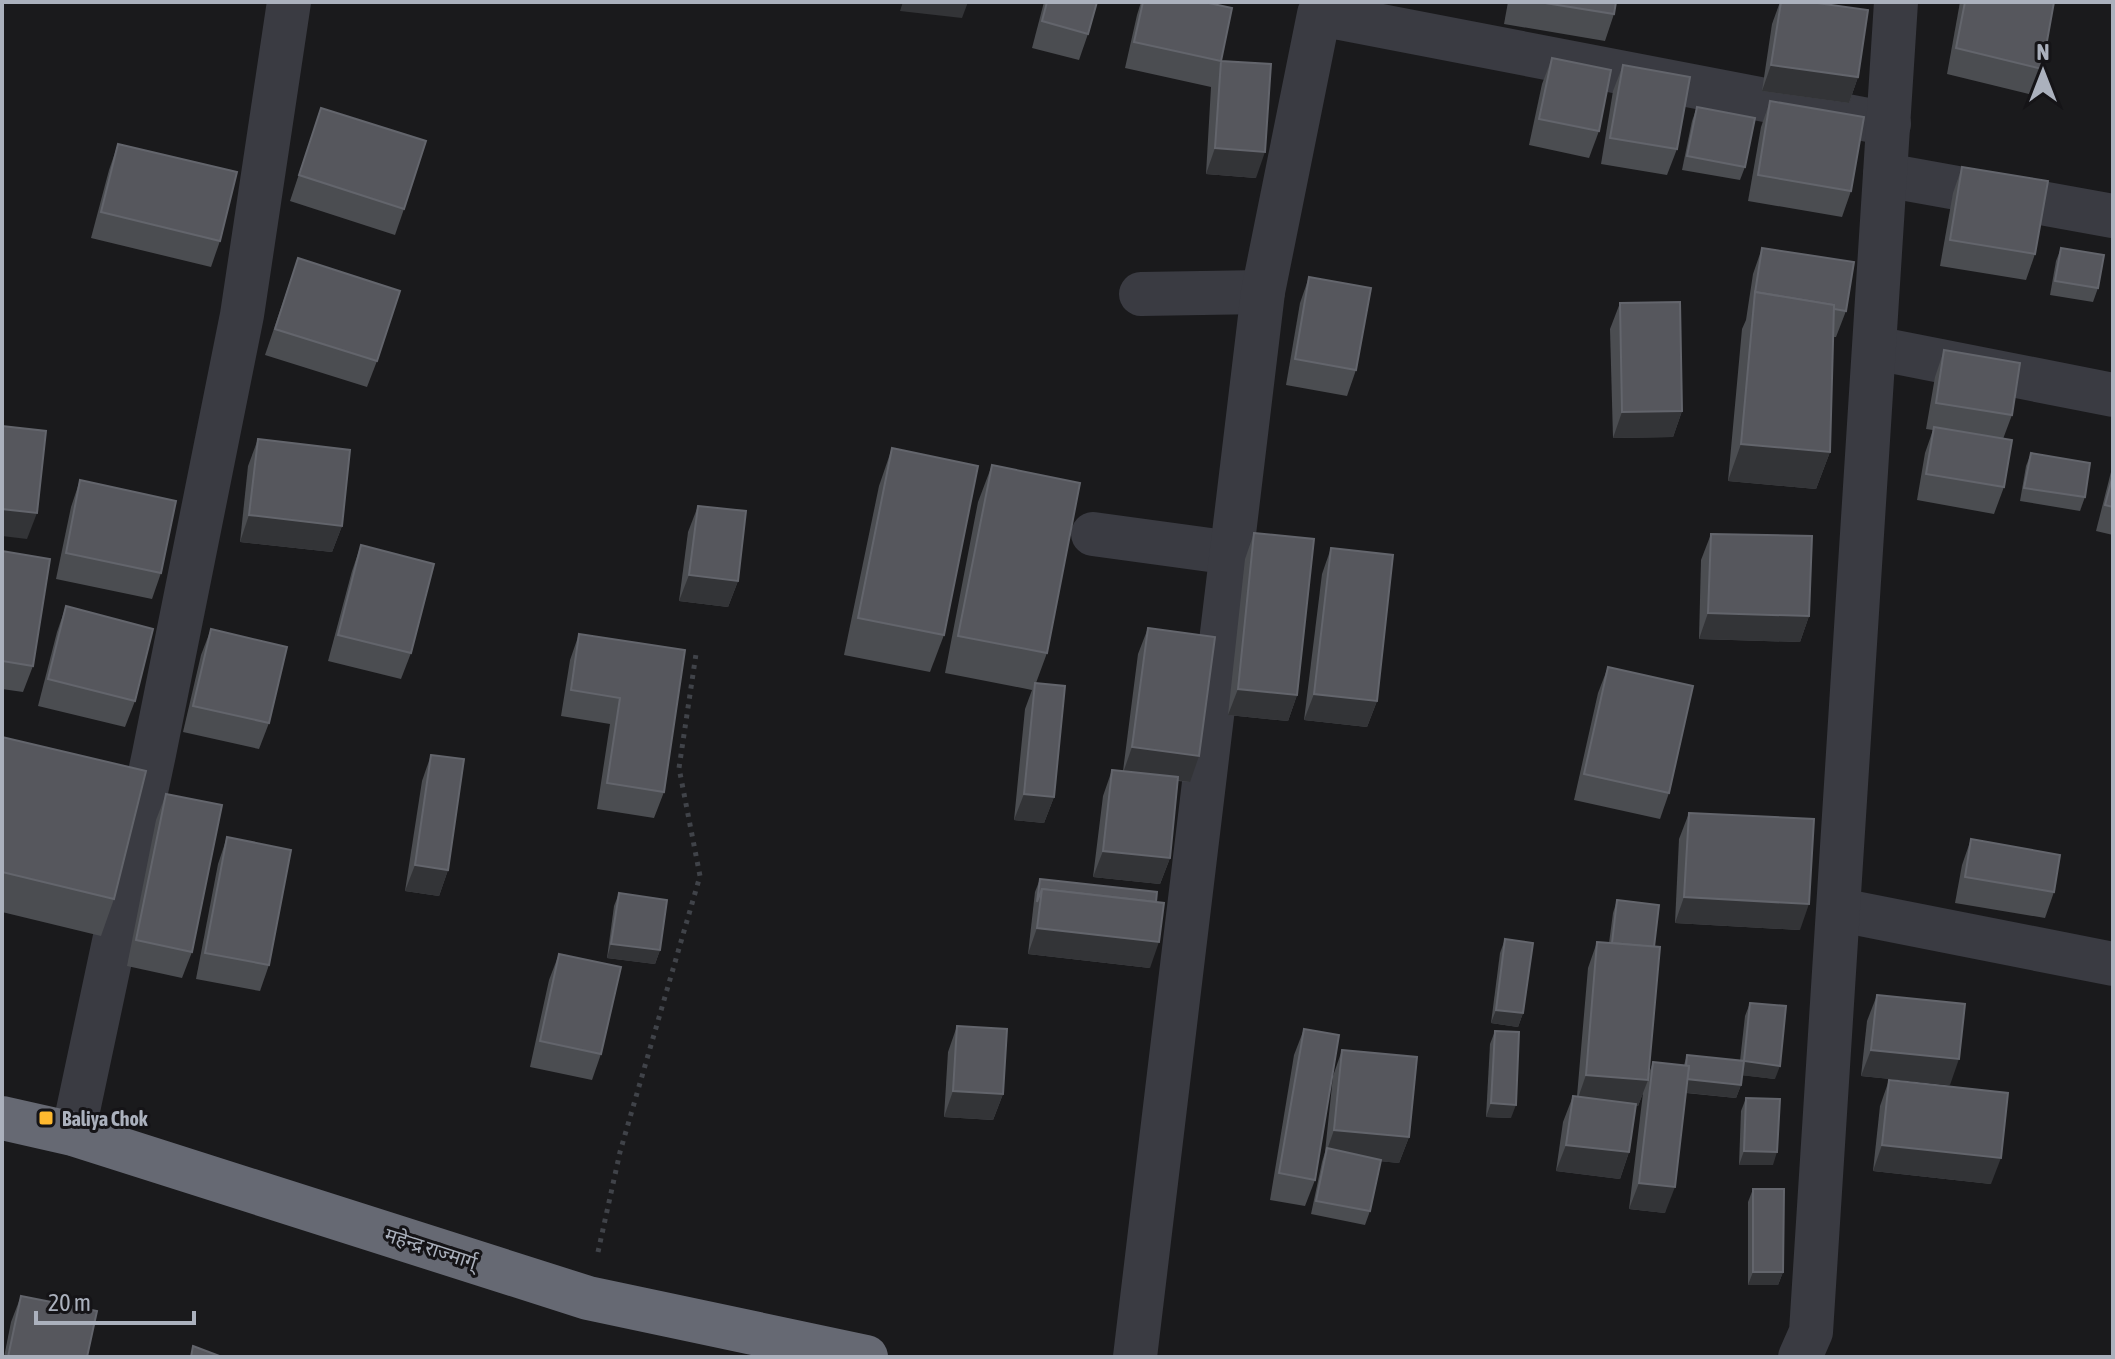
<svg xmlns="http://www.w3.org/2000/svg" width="2115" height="1359" font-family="'Asap Condensed','Noto Sans Devanagari',sans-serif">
<rect width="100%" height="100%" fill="#1a1a1c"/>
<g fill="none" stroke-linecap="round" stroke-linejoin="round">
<path stroke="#404349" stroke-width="5" stroke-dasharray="4 6" stroke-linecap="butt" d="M598,1252l22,-100 80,-276 -21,-108 17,-114"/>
<g stroke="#3a3b42" stroke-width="44">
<path d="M1885,175l228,41"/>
<path d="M1141,294l122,-2"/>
<path d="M1875,348l238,47"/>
<path d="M1093,534l139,19"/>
<path d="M1840,910l273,54"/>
<path d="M73,1134l81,-380 88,-439 47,-313"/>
<path d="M1135,1357l128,-1065 56,-278 570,110"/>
<path d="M1800,1357l11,-25 85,-1330"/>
</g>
<path stroke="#666973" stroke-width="44" d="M2,1118l71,16 515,164 278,59"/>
</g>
<g fill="#4b4d51">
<path d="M1044,2h53l-9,32 -9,26 -47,-12z"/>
<path d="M1141,2h63l52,176 -50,-4 5,-87 -86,-19 12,-53z"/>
<path d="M1508,2h108l-2,12 -9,27 -101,-17z"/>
<path d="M1780,2h30l48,75 -9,26 -87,-12 10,-67z"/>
<path d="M1960,2h94l-12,67 -9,26 -86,-21z"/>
<path d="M1552,58l47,73 -10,27 -60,-13 13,-61z"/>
<path d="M1623,65l54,84 -10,26 -66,-11 12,-73z"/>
<path d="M1770,101l81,90 -9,26 -94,-16 13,-74z"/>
<path d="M1697,107l48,60 -5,13 -58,-10 10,-49z"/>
<path d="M321,108l83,101 -9,26 -105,-34z"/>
<path d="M118,144l102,97 -9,26 -120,-29 18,-68z"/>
<path d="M1962,167l73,87 -9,26 -86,-14 13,-73z"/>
<path d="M1762,248l84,63 -10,26h-3l-3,115 -14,37 -88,-8 14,-152 4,-9 7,-46z"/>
<path d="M2061,248l37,40 -5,14 -43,-7 6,-34z"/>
<path d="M298,258l79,103 -10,26 -102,-32z"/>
<path d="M1309,277l47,93 -9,26 -61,-11 14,-82z"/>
<path d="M1620,303l62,108 -9,26 -60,1 -3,-109z"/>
<path d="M1944,350l68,65 -9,24 1,48 -10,27 -77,-14 8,-47 8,-23 -7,-1 9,-52z"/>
<path d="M258,439l84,87 -10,26 -92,-10 8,-76z"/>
<path d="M892,448l52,187 -14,37 -86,-17 35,-169z"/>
<path d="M2031,453l54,44 -5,14 -60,-10 6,-35z"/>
<path d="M2113,464v71l-17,-4z"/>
<path d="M992,465l55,188 -11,30 18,114 -10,26 -30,-3 11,-111 7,-19 -87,-17 33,-171z"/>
<path d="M80,480l81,93 -9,26 -96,-20 15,-72z"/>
<path d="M698,506l40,75 -10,26 -49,-6 9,-69z"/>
<path d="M1254,533l43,162 -9,26 -60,-6 17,-156z"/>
<path d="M1711,534l98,82 -9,26 -101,-3 2,-79z"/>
<path d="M361,545l50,108 -10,26 -73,-18 24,-90z"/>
<path d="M1331,548l46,153 -10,26 -63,-7 18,-146z"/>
<path d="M2,551l31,115 -10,26 -21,-3z"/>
<path d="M66,606l69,95 -10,26 -87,-21 19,-74z"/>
<path d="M1148,628l42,154 -12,-1 -8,77 -10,26 -67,-7 10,-81 9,-26 11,1 15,-117z"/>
<path d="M211,629l58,94 -10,26 -76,-17 18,-77z"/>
<path d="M579,634l106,16 -21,142 -10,26 -57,-9 13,-85 -49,-8 9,-56z"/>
<path d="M1608,667l61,126 -9,26 -86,-19 24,-107z"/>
<path d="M2,737l112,162 -13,37 -99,-24z"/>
<path d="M431,755l17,115 -9,26 -34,-5 17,-110z"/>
<path d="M166,794l26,158 -10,26 -55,-12 29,-146z"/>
<path d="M1689,813l111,117 -125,-7 4,-84z"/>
<path d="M227,837l42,128 -9,26 -64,-12 22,-115z"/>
<path d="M1971,839l83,53 -9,26 -90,-15 7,-38z"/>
<path d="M1040,879l110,89 -122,-14 7,-62z"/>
<path d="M619,893l41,57 -5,14 -48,-6 7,-52z"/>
<path d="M1617,900l37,47 -6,129 5,-14 31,3 3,-10 53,6 5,-45 5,-13 25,76 -33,-4 -1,10 -5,13 -50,-5 -21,120 -36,-4 14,-116 -5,13h-2l-7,46 -9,27 -64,-8 7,-49 10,-26h4l11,-128 9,-26 12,1 4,-30z"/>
<path d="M1505,939l18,74 -5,14 -27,-4 9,-70z"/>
<path d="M559,954l42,100 -9,26 -62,-13 19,-87z"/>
<path d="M1877,995l73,90 -89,-9 6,-55z"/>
<path d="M957,1026l46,68 -10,26 -49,-3 4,-65z"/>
<path d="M1304,1029l11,151 -10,26 -35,-6 24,-145z"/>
<path d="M1495,1031l16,87 -25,-1 4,-73z"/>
<path d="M1342,1050l67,87 -10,26 -19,-2 -10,50 -5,14 -54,-11 11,-52 3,-10 8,-76z"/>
<path d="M1889,1080l102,104 -118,-13 7,-65z"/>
<path d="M1746,1098l27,67h-34l2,-54z"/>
<path d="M1753,1189l30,83 -5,13h-30v-83z"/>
<path d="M21,1296l66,61h-83l7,-35z"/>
</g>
<g fill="#333437">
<path d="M903,2h65l-6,16 -62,-7z"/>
<path d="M1771,65l87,12 -9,26 -87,-12z"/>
<path d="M1215,148l50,4 -9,26 -50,-4z"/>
<path d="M1682,411l-9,26 -60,1 9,-26z"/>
<path d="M1741,444l89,8 -14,37 -88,-8z"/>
<path d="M2,509l35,4 -10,26 -25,-3z"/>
<path d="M249,515l93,11 -10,26 -92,-10z"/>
<path d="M689,575l49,6 -10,26 -49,-6z"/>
<path d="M1708,613l101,3 -9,26 -101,-3z"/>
<path d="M1238,689l59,6 -9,26 -60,-6z"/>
<path d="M1314,694l63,7 -10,26 -63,-7z"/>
<path d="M1132,747l67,9 -9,26 -67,-9z"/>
<path d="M1024,794l30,3 -10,26 -30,-3z"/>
<path d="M1103,851l67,7 -10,26 -67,-7z"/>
<path d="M415,865l33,5 -9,26 -34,-5z"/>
<path d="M1684,897l125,7 -9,26 -125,-7z"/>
<path d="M1037,928l122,14 -9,26 -122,-14z"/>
<path d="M611,944l49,6 -5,14 -48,-6z"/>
<path d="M1496,1010l27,3 -5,14 -27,-4z"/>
<path d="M1871,1050l88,9 -9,26 -89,-9z"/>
<path d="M1744,1061l36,5 -5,13 -36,-4z"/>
<path d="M1586,1075l62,5 -10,26 -61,-5z"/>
<path d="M1684,1079l57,6 -5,13 -57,-6z"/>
<path d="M953,1091l50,3 -10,26 -49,-3z"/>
<path d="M1491,1103l25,2 -5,13 -25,-1z"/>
<path d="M1334,1130l75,7 -10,26 -74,-7z"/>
<path d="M1566,1145l63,7 -9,27 -64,-8z"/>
<path d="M1882,1145l119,13 -10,26 -118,-13z"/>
<path d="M1744,1151l33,1 -4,13h-34z"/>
<path d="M1639,1183l36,4 -10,26 -36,-4z"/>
<path d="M1753,1272h30l-5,13h-30z"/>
</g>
<g fill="#56575d" stroke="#63656c" stroke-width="2">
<path d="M1047,2h50l-9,32 -46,-13z"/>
<path d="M1143,2h61l28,6 -11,53 50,3 -6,88 -50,-4 6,-87 -87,-19z"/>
<path d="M1539,2h77l-2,12z"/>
<path d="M1781,2h29l58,8 -10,67 -87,-12z"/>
<path d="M1965,2h89l-12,67 -86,-21z"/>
<path d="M1552,58l59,12 -12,61 -60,-12z"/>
<path d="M1623,65l67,12 -13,72 -67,-11z"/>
<path d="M1770,101l94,16 -13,74 -93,-16z"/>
<path d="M1697,107l58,11 -10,49 -58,-11z"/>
<path d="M321,108l105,33 -22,68 -105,-34z"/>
<path d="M118,144l119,28 -17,69 -119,-29z"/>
<path d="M1962,167l86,14 -13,73 -85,-14z"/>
<path d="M1762,248l92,14 -8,49 -12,-2v-4l-79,-13v1z"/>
<path d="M2061,248l43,7 -6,33 -43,-7z"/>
<path d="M298,258l102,33 -23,70 -102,-32z"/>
<path d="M1309,277l62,11 -15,82 -61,-11z"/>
<path d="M1755,292l79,13 -4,147 -89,-8z"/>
<path d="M1680,302l2,109 -60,1 -2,-109z"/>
<path d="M1944,350l76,13 -8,52 -76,-12z"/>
<path d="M2,426l44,5 -9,82 -35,-4z"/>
<path d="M1934,427l78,13 -8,47 -78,-13z"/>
<path d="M258,439l92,11 -8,76 -93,-11z"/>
<path d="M892,448l86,18 -34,169 -86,-17z"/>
<path d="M2031,453l59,10 -5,34 -61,-9z"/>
<path d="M992,465l88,18 -33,170 -89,-17z"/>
<path d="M2113,475v32l-8,-2z"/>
<path d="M80,480l96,21 -15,72 -95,-20z"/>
<path d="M698,506l48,5 -8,70 -49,-6z"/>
<path d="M1254,533l60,6 -17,156 -59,-6z"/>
<path d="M1711,534l101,2 -3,80 -101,-3z"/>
<path d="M361,545l73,19 -23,89 -73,-18z"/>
<path d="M1331,548l62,7 -16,146 -63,-7z"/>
<path d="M2,551l48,8 -17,107 -31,-5z"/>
<path d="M66,606l87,23 -18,72 -87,-22z"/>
<path d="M1148,628l67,9 -16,119 -67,-9z"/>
<path d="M211,629l76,18 -18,76 -76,-17z"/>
<path d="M579,634l106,16 -21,142 -57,-9 13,-85 -49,-8z"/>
<path d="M1608,667l85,19 -24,107 -85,-19z"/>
<path d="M1035,683l30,3 -11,111 -30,-3z"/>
<path d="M2,737l144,34 -32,128 -112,-27z"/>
<path d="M431,755l33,4 -16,111 -33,-5z"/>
<path d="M1112,770l66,7 -8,81 -67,-7z"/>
<path d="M166,794l56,11 -30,147 -56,-12z"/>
<path d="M1689,813l125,6 -5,85 -125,-7z"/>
<path d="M227,837l64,13 -22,115 -64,-12z"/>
<path d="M1971,839l89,16 -6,37 -89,-15z"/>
<path d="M1040,879l117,13 -1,10 -114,-13 -5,13z"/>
<path d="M1042,889l122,14 -5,39 -122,-14z"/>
<path d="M619,893l48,7 -7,50 -49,-6z"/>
<path d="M1617,900l42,5 -5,42 -42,-4z"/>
<path d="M1505,939l28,4 -10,70 -27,-3z"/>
<path d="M1597,942l63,5 -12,133 -62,-5z"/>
<path d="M559,954l62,13 -20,87 -61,-13z"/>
<path d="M1877,995l88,9 -6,55 -88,-9z"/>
<path d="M1750,1003l36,3 -6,60 -36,-5z"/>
<path d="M957,1026l50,3 -4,65 -50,-3z"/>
<path d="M1304,1029l35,6 -24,145 -36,-7z"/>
<path d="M1495,1031l24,1 -3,73 -25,-2z"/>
<path d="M1342,1050l75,7 -8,80 -75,-7z"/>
<path d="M1687,1055l57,6 -3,24 -54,-6 2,-13h-3z"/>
<path d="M1653,1062l36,4 -14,121 -36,-4z"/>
<path d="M1889,1080l119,13 -7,65 -119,-13z"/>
<path d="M1573,1096l63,8 -7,48 -63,-7z"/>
<path d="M1746,1098l34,1 -3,53 -33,-1z"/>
<path d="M1327,1148l54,12 -11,51 -54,-10z"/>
<path d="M1753,1189h31l-1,83h-30z"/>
<path d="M21,1296l76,15 -10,46h-79z"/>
<path d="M193,1346l29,11h-31z"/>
</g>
<rect fill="#ffb92f" stroke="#151417" stroke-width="3" x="38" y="1110" width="16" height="16" rx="4"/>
<g text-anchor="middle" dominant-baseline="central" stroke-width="6" stroke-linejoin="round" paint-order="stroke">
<g font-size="20" font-weight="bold" fill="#abb1bd" stroke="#151417" text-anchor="start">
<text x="62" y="1118">Baliya Chok</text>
</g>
<g font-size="20" fill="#abb1bd" stroke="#151417">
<text transform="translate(431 1248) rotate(18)">महेन्द्र राज्मार्ग्</text>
</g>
</g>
<rect width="2115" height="1359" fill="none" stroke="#abb1bd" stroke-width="8"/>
<g transform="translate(2043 72)" stroke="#151417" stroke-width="6" paint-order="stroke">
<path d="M0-6L14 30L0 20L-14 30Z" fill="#abb1bd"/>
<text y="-12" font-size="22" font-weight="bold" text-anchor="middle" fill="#abb1bd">N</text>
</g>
<path d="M36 1311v12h158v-12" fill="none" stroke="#abb1bd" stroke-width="4"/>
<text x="48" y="1311" font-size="24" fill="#abb1bd" stroke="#151417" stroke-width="6" paint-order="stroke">20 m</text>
</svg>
